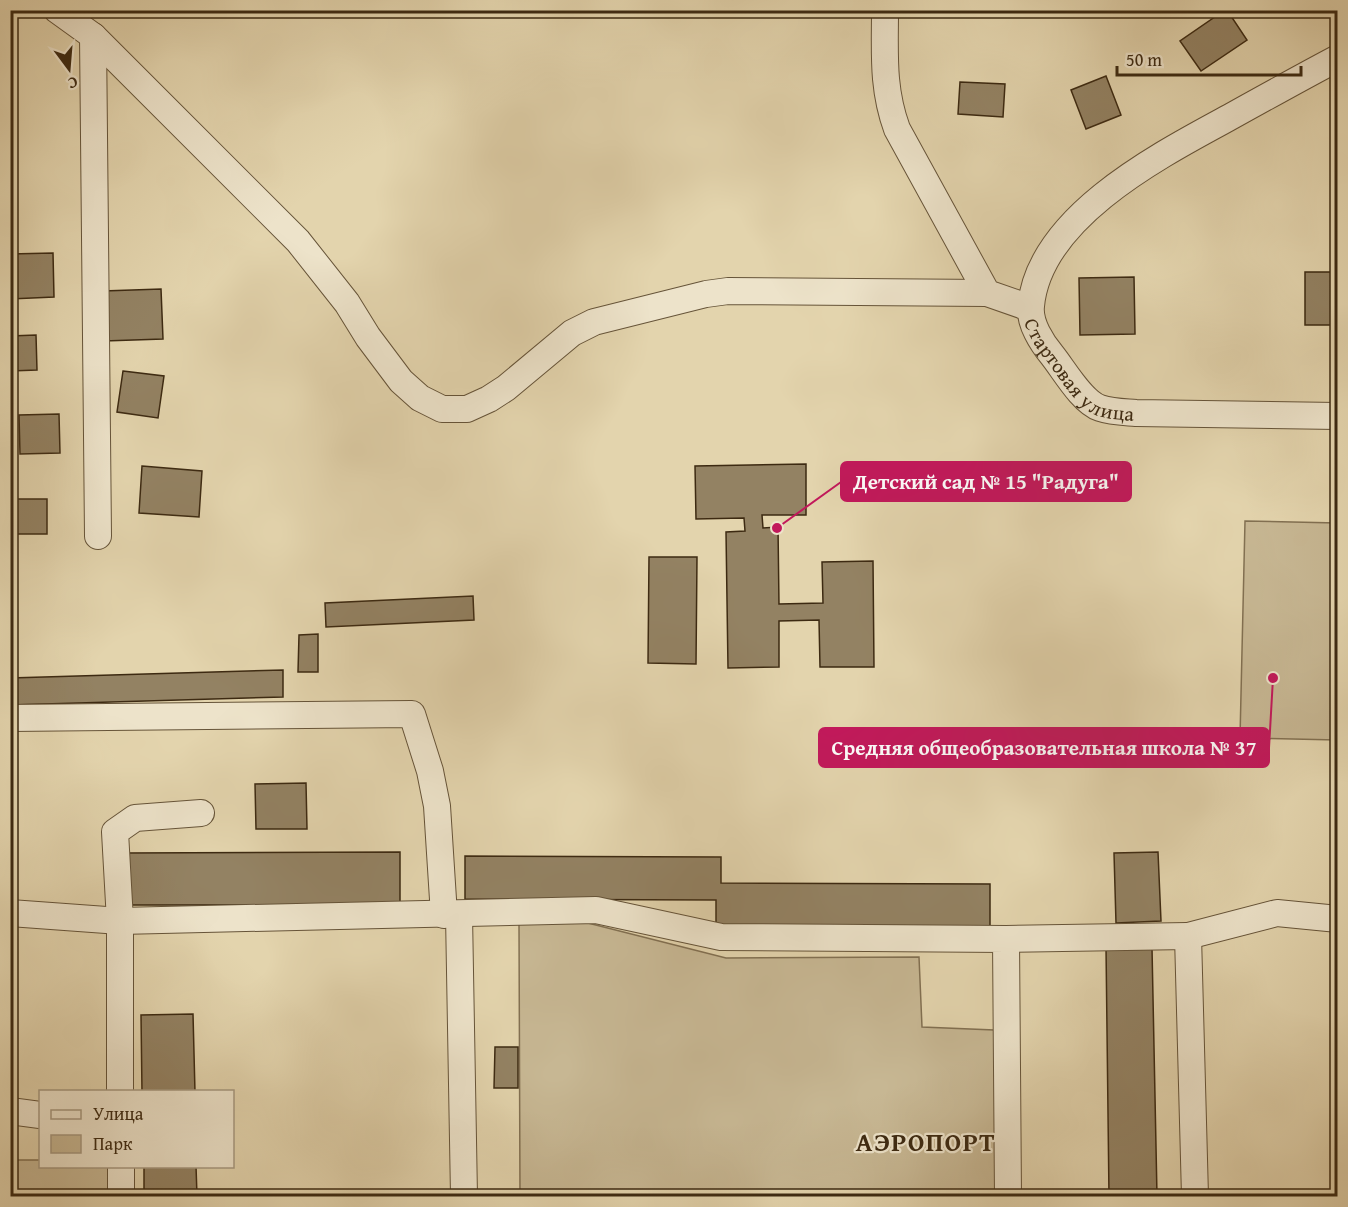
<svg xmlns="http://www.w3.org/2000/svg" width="1348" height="1207" font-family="'Gentium Book Plus',serif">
<rect width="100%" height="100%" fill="#e3d4ad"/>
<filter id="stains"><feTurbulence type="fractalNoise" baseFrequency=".00333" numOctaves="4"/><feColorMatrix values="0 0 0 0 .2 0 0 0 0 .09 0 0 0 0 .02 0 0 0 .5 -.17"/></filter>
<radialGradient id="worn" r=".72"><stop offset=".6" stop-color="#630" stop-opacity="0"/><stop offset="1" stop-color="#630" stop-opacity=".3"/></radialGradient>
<g fill="#c7b793" stroke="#827052" stroke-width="1.5">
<path d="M1245,521l92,2v217l-97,-2z"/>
<path d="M584,922l142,36 193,-1 3,70 72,3 5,166h-479l-1,-272z"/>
<path d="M10,1160h30v6l70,1 1,29h-100z"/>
</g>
<g fill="#938263" stroke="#3d2a12" stroke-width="1.5">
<path d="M1225,10h2l20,30 -46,31 -21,-30z"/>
<path d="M1106,76l15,39 -35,14 -15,-39z"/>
<path d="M960,82l45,2 -2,33 -45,-3z"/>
<path d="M53,253l1,44 -44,2v-45z"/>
<rect x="1305" y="272" width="33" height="53"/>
<path d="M1134,277l1,57 -55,1 -1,-57z"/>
<path d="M161,289l2,50 -59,2 -1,-50z"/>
<path d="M36,335l1,35 -27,1v-35z"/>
<path d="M123,371l41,5 -6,42 -41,-6z"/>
<path d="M59,414l1,39 -40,1 -1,-39z"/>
<path d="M806,464v51h-44l1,13 15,-1 1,77 44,-1 -1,-41 51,-1 1,106h-54l-1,-47 -40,1v46l-51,1 -2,-136 19,-1 -1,-13 -48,1 -1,-53z"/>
<path d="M142,466l60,5 -3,46 -60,-4z"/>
<rect x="10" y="499" width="37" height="35"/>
<path d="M649,557h48l-1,107 -48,-1z"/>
<path d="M473,596l1,24 -148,7 -1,-24z"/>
<path d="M318,634v38h-20l1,-37z"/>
<path d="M283,670v27l-273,8v-27z"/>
<path d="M306,783l1,46h-51l-1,-45z"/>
<path d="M400,852v53h-276v-52z"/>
<path d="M1158,852l3,69 -45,2 -2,-70z"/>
<path d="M465,856l256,1v26l269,1v42l-274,-1v-25l-251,-1z"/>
<path d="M1106,947l46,1 5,248h-48z"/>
<path d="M193,1014l2,78h-53l-1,-77z"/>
<path d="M495,1047h23v41h-24z"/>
<path d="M144,1166h52l1,30h-53z"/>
</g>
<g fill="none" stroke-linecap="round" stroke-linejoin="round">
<defs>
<g id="minor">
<path d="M57,10l36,26 5,500"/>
<path d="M885,10c0,43 -3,78 12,119l90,164 43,15"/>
<path d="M93,36l205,205 49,62 21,34 33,44 19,17 22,11h25l22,-10 17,-11 66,-55 22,-11 112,-28 22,-3 259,2"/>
<path id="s1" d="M1338,58c-36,19 -72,39 -108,59 -70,38 -191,100 -199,189 -2,17 11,37 21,49 12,15 30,47 48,53 12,4 24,4 36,5l202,3"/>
<path d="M10,718l402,-4 18,57 7,35 7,109"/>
<path d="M10,913l110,8 476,-11 125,27 285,2 2,257"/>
<path d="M459,915l5,281"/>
<path d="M1188,936l89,-23 61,6"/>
<path d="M1006,939l182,-3 7,260"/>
<path d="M120,1092v-171l-5,-89 20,-14 66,-5"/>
<path d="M10,1111l30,4"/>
<path d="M121,1166v30"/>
</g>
</defs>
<use href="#minor" stroke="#665439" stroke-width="28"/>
<use href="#minor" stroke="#ede3ca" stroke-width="26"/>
</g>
<g text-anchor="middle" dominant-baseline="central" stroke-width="4.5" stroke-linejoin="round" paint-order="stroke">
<g font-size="20" fill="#3d2a12" stroke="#ede3ca">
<text stroke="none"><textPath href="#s1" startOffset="495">Стартовая улица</textPath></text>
</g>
<g font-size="26" font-weight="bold" letter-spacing="1.5" fill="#3d2a12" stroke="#ede3ca">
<text x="926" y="1141">АЭРОПОРТ</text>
</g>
</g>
<path fill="none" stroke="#c2185b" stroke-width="2" d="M777 528L841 482M1273 678L1269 748"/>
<g fill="#c2185b" stroke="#ede3ca" stroke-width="2">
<circle cx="777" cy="528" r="6"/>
<circle cx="1273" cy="678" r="6"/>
</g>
<g fill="#c2185b" stroke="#c2185b" stroke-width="2">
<rect x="841" y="462" width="290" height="39" rx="6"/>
<rect x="819" y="728" width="450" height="39" rx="6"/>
</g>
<g font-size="21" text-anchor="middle" font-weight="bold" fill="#fff">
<text x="986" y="489">Детский сад № 15 "Радуга"</text>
<text x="1044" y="755">Средняя общеобразовательная школа № 37</text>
</g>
<rect width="1348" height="1207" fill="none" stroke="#e3d4ad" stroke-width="36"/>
<rect x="12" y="12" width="1324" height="1183" fill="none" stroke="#3d2a12" stroke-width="3"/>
<rect x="18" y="18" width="1312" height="1171" fill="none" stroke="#3d2a12" stroke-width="1.5"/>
<rect x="39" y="1090" width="195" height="78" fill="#ede3ca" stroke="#a79980" stroke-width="1.5"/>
<rect x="51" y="1110" width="30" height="9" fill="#ede3ca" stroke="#a79980" stroke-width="1.5"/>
<text x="93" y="1120" font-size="18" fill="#3d2a12">Улица</text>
<rect x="51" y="1135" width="30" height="18" fill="#c7b793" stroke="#a79980" stroke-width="1.5"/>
<text x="93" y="1150" font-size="18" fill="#3d2a12">Парк</text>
<g transform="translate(69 69) rotate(164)" stroke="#ede3ca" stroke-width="4.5" paint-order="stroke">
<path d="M0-4.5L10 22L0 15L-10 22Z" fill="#3d2a12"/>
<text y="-9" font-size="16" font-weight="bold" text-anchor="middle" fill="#3d2a12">С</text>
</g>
<path d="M1117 66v9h184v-9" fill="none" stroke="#3d2a12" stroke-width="3"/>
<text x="1126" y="66" font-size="18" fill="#3d2a12" stroke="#ede3ca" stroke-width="4.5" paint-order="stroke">50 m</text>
<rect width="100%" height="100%" filter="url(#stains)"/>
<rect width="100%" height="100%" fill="url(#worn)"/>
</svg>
